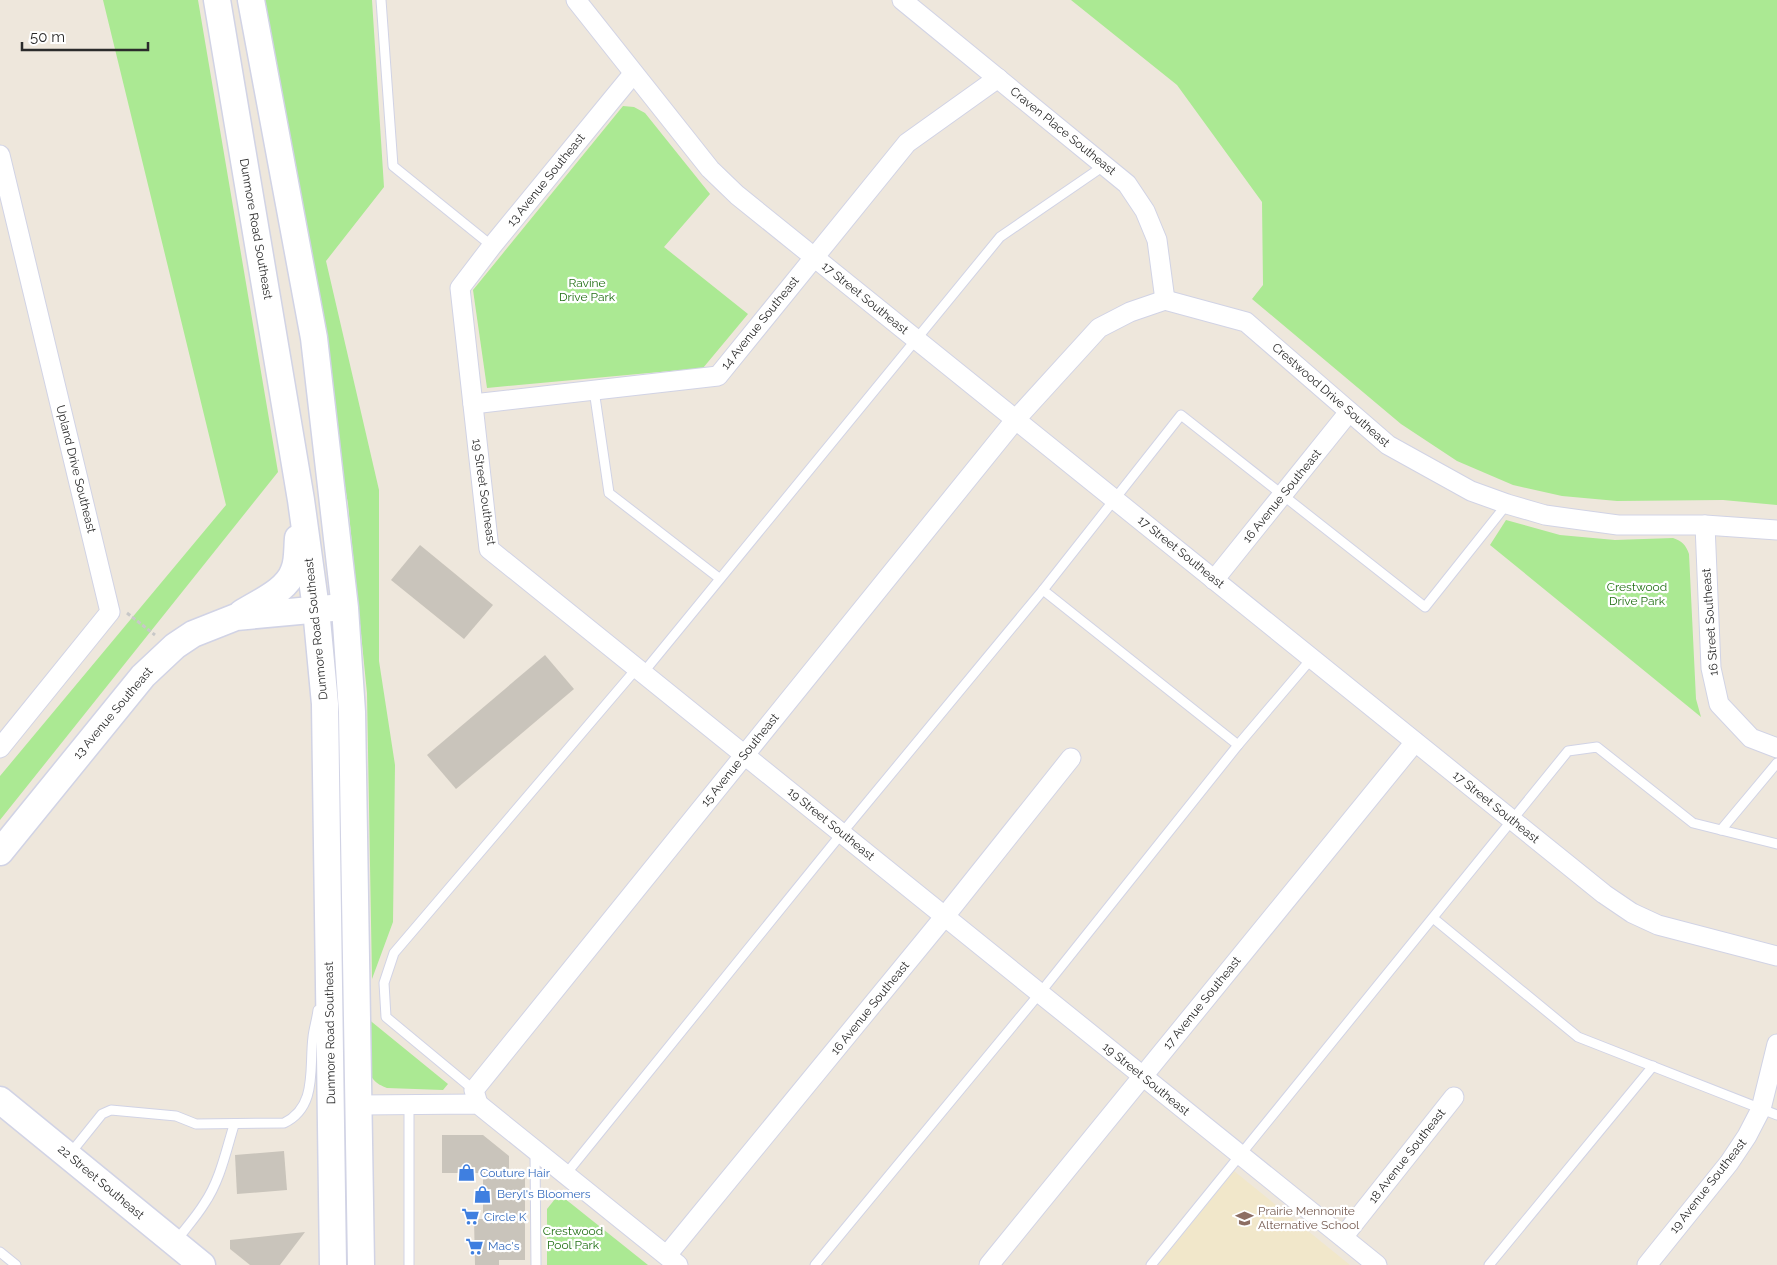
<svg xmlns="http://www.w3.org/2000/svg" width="1777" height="1265" font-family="Raleway,sans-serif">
<rect width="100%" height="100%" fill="#eee7dc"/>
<path fill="#f1e7ca" d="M1234,1171l116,94h-192z"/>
<g fill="#abe993">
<path d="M103,0h95l80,472 -278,348v-44l226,-271z"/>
<path d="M264,0h108l12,187 -58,74 53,229v171l16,104 -2,157 -21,57 -5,-286 -19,-189z"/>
<path d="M1071,0h706v505l-54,-5 -106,1 -55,-5 -49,-11 -56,-24 -56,-37 -149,-125 11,-14 -1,-83 -85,-117z"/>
<path d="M623,106l11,1 11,6 65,81 -46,53 84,67 -45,54 -216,20 -14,-98z"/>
<path d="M1506,520l54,15 55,5 58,-2c9,3 13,7 16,16l7,145 5,18 -211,-172z"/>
<path d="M367,1018l81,66 -5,6 -56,-2c-5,-2 -10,-4 -14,-9 -9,-11 -6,-46 -6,-61z"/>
<path d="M559,1194l89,71h-101v-56z"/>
</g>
<g fill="#c9c4bb">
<path d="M420,545l73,60 -29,34 -73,-59z"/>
<path d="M545,655l29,34 -118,100 -29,-34z"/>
<path d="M442,1135h41l26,21v17h16v87h-26v5h-24l-1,-46h9v-46h-41z"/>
<path d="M284,1151l3,39 -50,4 -2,-39z"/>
<path d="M305,1232l-25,33h-30l-20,-16v-9z"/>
</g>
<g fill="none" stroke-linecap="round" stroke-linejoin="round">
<defs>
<g id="lane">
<path d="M381,0l12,166 99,80"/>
<path d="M594,390l15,103 110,85"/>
<path d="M1043,590l195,155"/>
<path d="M643,673l357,-436 105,-72"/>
<path d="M1721,830l56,-67"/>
<path d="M1433,918l145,119 199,78"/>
<path d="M474,1090l-88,-73 -2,-34 10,-30 243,-285"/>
<path d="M409,1105v160"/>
<path d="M535,1152l1,113"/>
<path d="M69,1155l33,-41 9,-4 65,6 20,8 88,-1c34,-16 25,-56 29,-86 1,-9 4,-18 5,-27"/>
<path d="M566,1174l276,-341 201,-243 138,-175 244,192 82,-103"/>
<path d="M176,1241c9,-12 20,-24 28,-37 16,-23 22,-53 30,-79"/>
<path d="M0,1252l16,13"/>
<path d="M815,1265l225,-272 198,-248 74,-87"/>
<path d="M1151,1265l417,-514 29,-4 96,76 84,21"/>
<path d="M1489,1265l164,-199"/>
</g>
<g id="street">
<path d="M576,0l134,169 27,26 867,699 28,19 26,12 119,31"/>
<path d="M902,0l225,184 18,27 12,29 8,60"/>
<path d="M633,74l-141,172 -32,42 29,261 888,716"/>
<path d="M0,155l110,457 -110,136"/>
<path d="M473,404l245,-28 189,-233 91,-65"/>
<path d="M1705,525l6,143 8,36 32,34 26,10"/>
<path d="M1214,580l135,-168"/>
<path d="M478,1104l-4,-14 542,-671 83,-91 31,-16 35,-12 81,22 142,123 83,46 36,13 38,11 73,10h87l72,5"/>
<path d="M359,1105l119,-1 200,161"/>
<path d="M1343,1237l111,-140"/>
<path d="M667,1255l278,-339 126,-158"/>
<path d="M989,1265l426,-523"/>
<path d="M1647,1265l82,-102 18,-27 14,-27 16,-65"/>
</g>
<g id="secondary">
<path d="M217,0l84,500 15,109 9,95 8,561"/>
<path d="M251,0l63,338 31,270 7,104 9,553"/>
<path d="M242,613c17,-11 45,-22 52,-43 4,-9 3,-22 4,-32"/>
<path d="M0,852l143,-176 32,-30 18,-12 43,-17 96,-9"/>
<path d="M0,1100l202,165"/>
</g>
</defs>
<use href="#lane" stroke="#d1d3e5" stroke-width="11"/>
<use href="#street" stroke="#d1d3e5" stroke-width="21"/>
<use href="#secondary" stroke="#d1d3e5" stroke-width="29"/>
<path stroke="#c8c8c8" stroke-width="3" stroke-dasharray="4 2.5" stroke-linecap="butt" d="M127,613l28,22"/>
<use href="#lane" stroke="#fff" stroke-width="9"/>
<use href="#street" stroke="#fff" stroke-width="19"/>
<use href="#secondary" stroke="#fff" stroke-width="26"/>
</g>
<defs>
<symbol id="shop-bare" viewBox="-9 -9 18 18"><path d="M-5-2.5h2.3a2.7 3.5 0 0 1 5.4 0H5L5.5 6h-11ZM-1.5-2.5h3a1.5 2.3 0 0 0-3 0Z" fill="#3f7fe0" stroke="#fff" stroke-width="2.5" paint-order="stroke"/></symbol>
<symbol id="supermarket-bare" viewBox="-9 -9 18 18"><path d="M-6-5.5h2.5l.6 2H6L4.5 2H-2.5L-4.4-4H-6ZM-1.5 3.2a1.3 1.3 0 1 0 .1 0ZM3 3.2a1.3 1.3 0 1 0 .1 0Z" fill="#3f7fe0" stroke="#fff" stroke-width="2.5" paint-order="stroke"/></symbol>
<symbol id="school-bare" viewBox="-9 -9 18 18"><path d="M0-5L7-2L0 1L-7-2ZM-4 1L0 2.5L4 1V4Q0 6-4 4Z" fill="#8d6e63" stroke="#fff" stroke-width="2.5" paint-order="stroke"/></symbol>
</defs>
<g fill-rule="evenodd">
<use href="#shop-bare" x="454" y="1160" width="25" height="25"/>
<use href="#shop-bare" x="470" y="1182" width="25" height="25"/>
<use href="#supermarket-bare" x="458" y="1204" width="25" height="25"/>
<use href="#school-bare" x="1232" y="1206" width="25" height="25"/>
<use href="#supermarket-bare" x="462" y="1234" width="25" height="25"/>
</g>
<g text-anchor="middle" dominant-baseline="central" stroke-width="4.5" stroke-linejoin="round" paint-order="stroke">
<g font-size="12" fill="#2b2b2b" stroke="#fff">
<text transform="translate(1063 131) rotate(39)">Craven Place Southeast</text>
<text transform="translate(546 180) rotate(-51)">13 Avenue Southeast</text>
<text transform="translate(256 229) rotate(80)">Dunmore Road Southeast</text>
<text transform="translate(865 298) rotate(39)">17 Street Southeast</text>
<text transform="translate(760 323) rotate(-51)">14 Avenue Southeast</text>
<text transform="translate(1331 395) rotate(41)">Crestwood Drive Southeast</text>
<text transform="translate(76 469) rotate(76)">Upland Drive Southeast</text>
<text transform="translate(484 492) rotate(82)">19 Street Southeast</text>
<text transform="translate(1282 496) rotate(-51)">16 Avenue Southeast</text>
<text transform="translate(1181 552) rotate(39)">17 Street Southeast</text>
<text transform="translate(1710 622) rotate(-94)">16 Street Southeast</text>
<text transform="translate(316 629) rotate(-96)">Dunmore Road Southeast</text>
<text transform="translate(113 713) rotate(-50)">13 Avenue Southeast</text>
<text transform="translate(740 760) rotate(-51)">15 Avenue Southeast</text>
<text transform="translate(1496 807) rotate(39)">17 Street Southeast</text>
<text transform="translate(831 824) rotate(39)">19 Street Southeast</text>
<text transform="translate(1202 1003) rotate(-51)">17 Avenue Southeast</text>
<text transform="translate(870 1008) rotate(-51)">16 Avenue Southeast</text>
<text transform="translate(330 1033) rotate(-91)">Dunmore Road Southeast</text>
<text transform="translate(1146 1079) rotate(39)">19 Street Southeast</text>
<text transform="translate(1407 1156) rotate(-52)">18 Avenue Southeast</text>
<text transform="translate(101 1182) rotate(40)">22 Street Southeast</text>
<text transform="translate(1708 1186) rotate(-52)">19 Avenue Southeast</text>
</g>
<g font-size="12" fill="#216f14" stroke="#fff">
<text x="587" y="283">Ravine<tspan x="587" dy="14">Drive Park</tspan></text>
<text x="1637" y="587">Crestwood<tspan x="1637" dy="14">Drive Park</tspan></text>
<text x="573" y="1231">Crestwood<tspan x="573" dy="14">Pool Park</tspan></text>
</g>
<g font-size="12" fill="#366cbe" stroke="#fff" text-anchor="start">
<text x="480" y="1173">Couture Hair</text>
<text x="497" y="1194">Beryl's Bloomers</text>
<text x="484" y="1217">Circle K</text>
<text x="488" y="1246">Mac's</text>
</g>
<g font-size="12" fill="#785e54" stroke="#fff" text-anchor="start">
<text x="1258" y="1211">Prairie Mennonite<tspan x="1258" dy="14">Alternative School</tspan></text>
</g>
</g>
<path d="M22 42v8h126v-8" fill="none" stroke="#2b2b2b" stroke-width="2.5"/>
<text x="30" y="42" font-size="15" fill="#2b2b2b" stroke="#ffffff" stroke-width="4" paint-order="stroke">50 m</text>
</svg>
